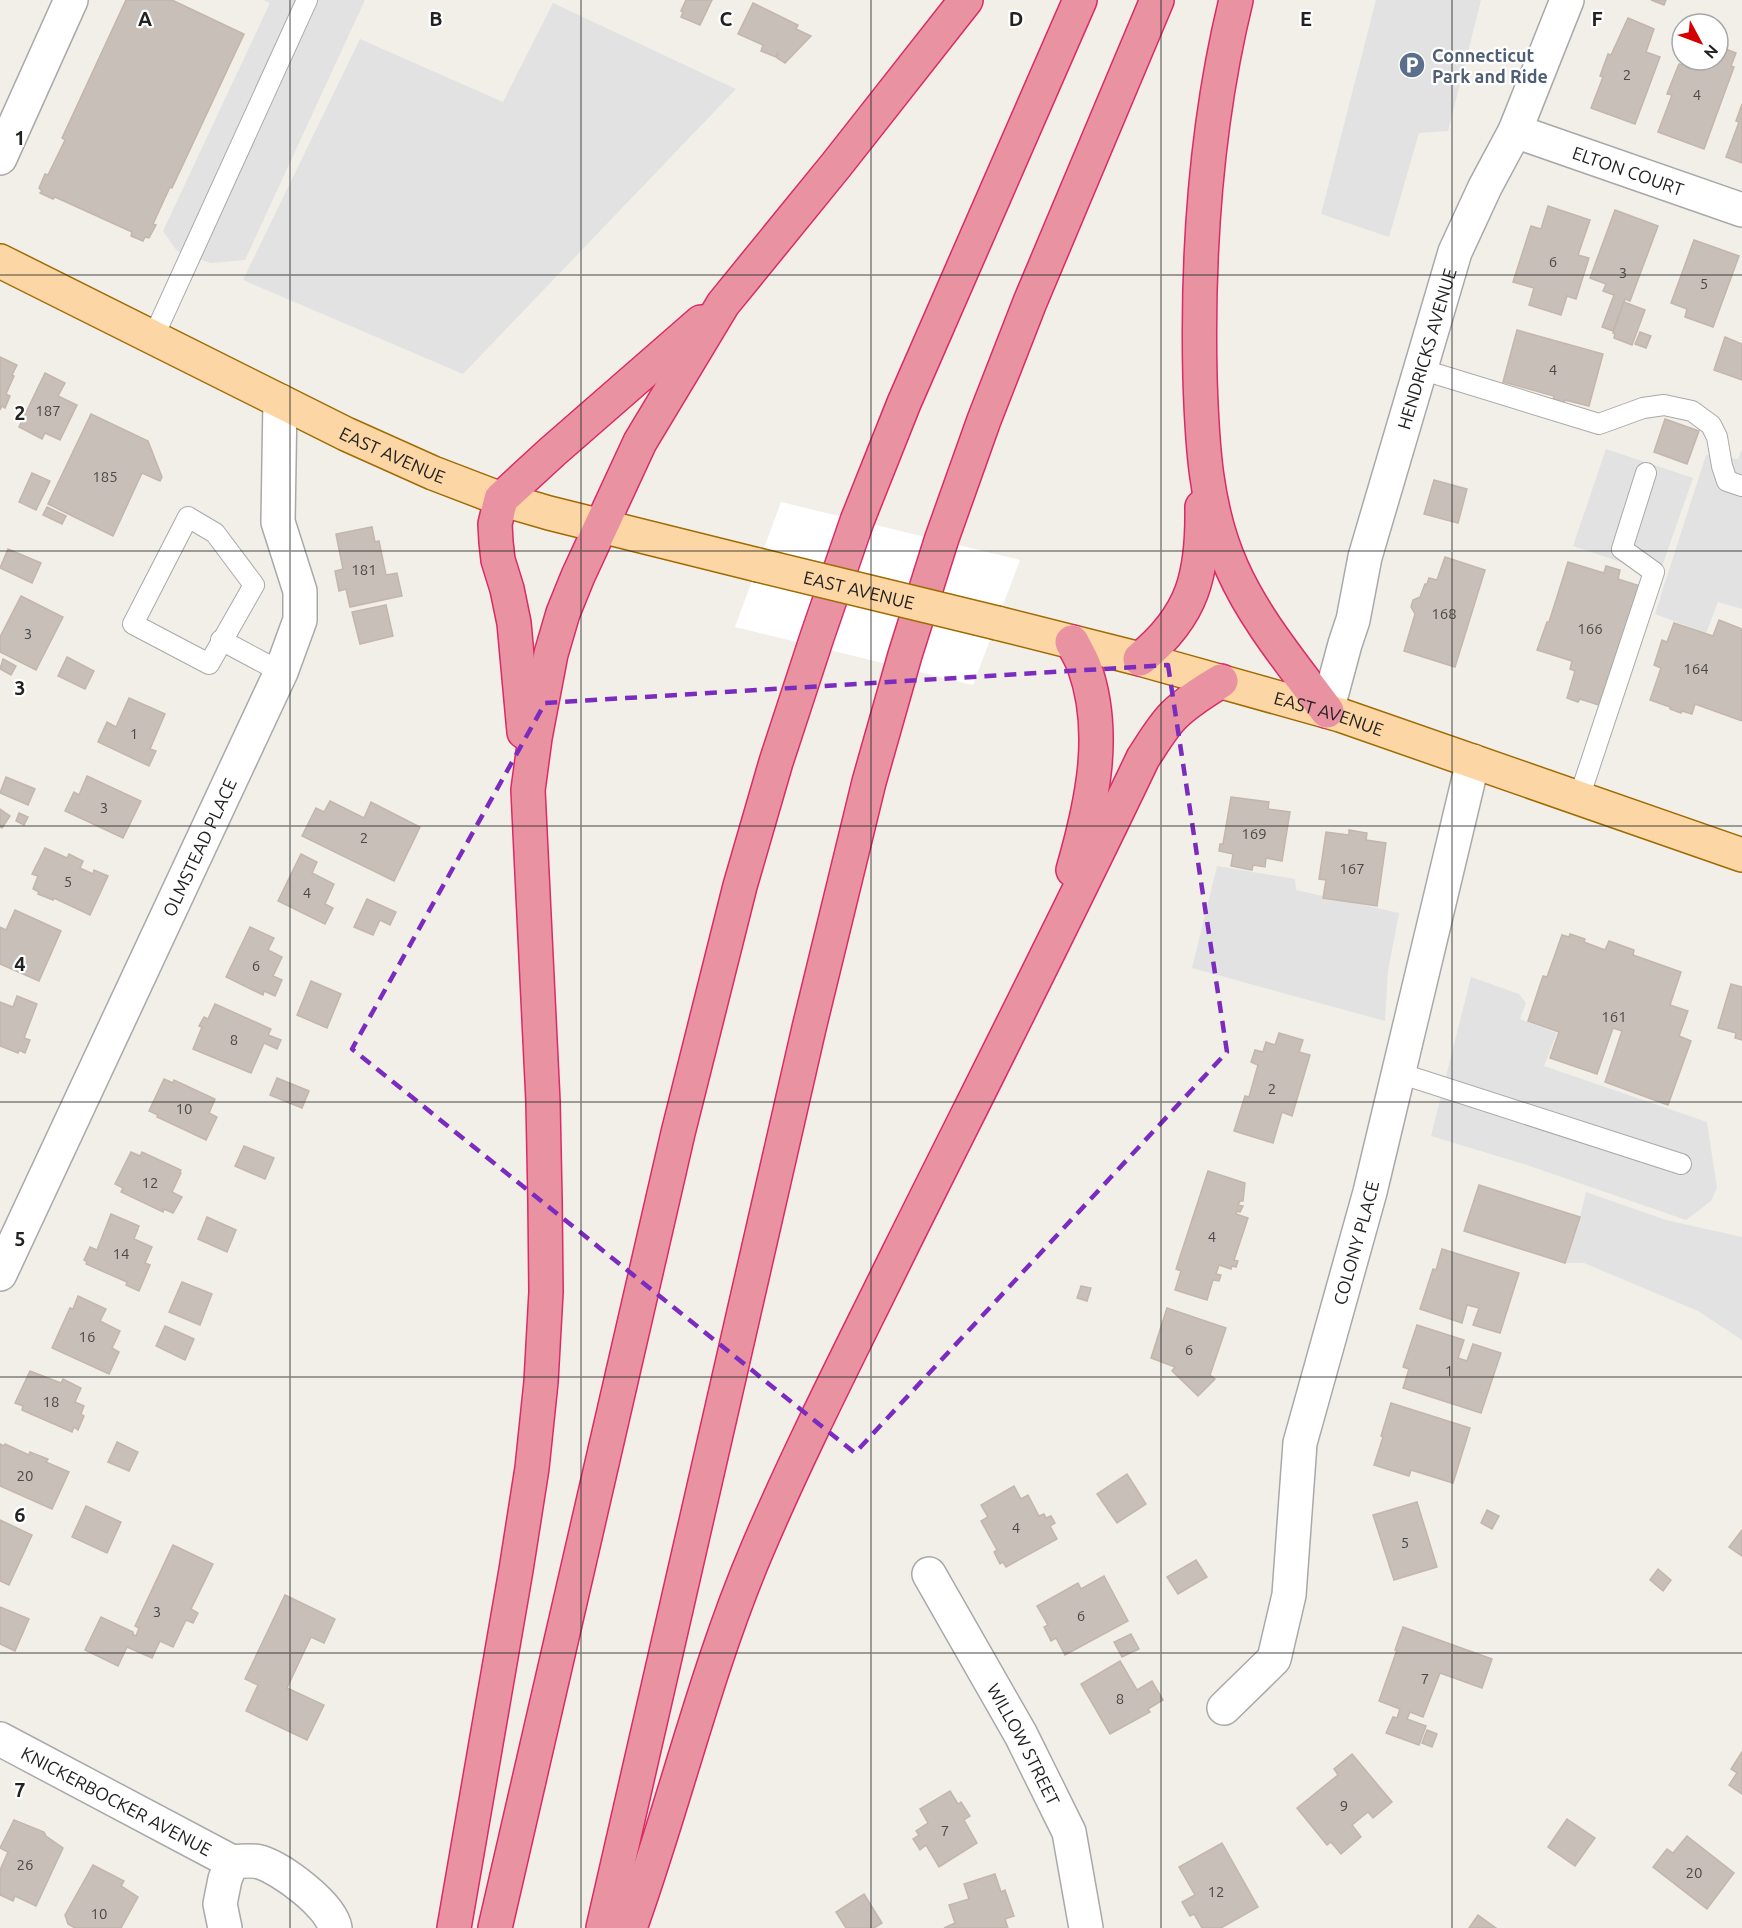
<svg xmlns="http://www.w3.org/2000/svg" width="1742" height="1928" font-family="Ubuntu,sans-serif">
<rect width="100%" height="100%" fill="#f2efe9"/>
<g fill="#e2e2e2">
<path d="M264,0h101l-120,260 -34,3 -34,-12 -14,-20 107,-228z"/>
<path d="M1376,0h105l-33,131 -29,2 -30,104 -68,-23z"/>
<path d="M553,3l183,86 -273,285 -220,-94 117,-241 143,63z"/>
<path d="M1606,449l87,29 -34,97 -86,-29z"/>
<path d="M1742,449v160l-24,-7 -12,31 -51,-19 51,-159 32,4z"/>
<path d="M1217,866l78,13 1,11 103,23 -11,58 -3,50 -193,-53z"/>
<path d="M1471,977l48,17 7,9 -6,16 37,14 -13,33 163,56 10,66 -6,13 -25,19 -159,-55 -96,-29z"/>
<path d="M1586,1192l80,28 76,17v103l-44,-29 -114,-48h-19l15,-46z"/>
</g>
<path fill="#fff" d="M781,502l239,58 -47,125 -238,-58z"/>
<g fill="#c7bfb8" stroke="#c4b6ab" stroke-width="1.5">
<path d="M126,0h46l72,34 -72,154 -2,-1 -17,37 3,1 -7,13 -4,-1 -2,4 -12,-5 1,-4 -77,-35 -2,2 -13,-6 2,-2 -3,-3 6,-14 3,1 17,-35 -3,-2z"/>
<path d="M686,0h26l-12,25 -19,-8 2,-5 -2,-1z"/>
<path d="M1651,0h15l-2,5z"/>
<path d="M753,3l45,22 -2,4 15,7 -26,27 -8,-5 1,-6 -2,5 -15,-6 2,-6 -25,-11z"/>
<path d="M1628,18l26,11 -8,23 14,5 -25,67 -44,-16 12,-31 -3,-1 8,-22 3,1z"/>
<path d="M1718,46l18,7 -5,13 3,1 -30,82 -46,-17 14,-37 -5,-1 12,-30 3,1 2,-5h34z"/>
<path d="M1742,104v59l-16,-6 13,-35 -3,-1z"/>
<path d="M1548,206l42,14 -12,35 11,3 -13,41 -9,-3 -6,19 -32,-10 5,-17 -21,-6 18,-56 10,3z"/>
<path d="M1615,210l43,16 -28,75 -5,-2 -12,32 -11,-4 12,-32 -11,-4 3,-7 -16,-6z"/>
<path d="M1694,240l45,16 -26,71 -28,-10 2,-8 -16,-6z"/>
<path d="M1624,302l21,8 -13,35 -18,-7 1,-5h-2z"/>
<path d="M1517,330l86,24 -14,52 -24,-6 -1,3 -11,-3 1,-4 -51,-14z"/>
<path d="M1640,332l11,4 -5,12 -11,-4z"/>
<path d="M1725,337l17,7v36l-28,-10z"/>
<path d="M0,357l17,8 -5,10 2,1 -8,18 4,2 -5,12 -3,-2 -2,4z"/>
<path d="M45,373l20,10 -7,13 19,9 -17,35 -15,-7 -3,6 -23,-12z"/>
<path d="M91,414l57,27 14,36 -2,4 -18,-8 -29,63 -65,-32z"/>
<path d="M1665,419l34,12 -12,33 -33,-12z"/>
<path d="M32,473l18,8 -14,29 -17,-8z"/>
<path d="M1434,480l33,9 -9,34 -34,-9z"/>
<path d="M47,507l19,9 -4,8 -19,-9z"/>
<path d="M372,527l3,15 4,-1 7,34 11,-2 5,23 -52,11 -4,-18 -7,2 -4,-20 8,-2 -7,-35z"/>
<path d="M8,549l33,14 -9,20 -32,-15z"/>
<path d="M1445,557l40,13 -30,97 -51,-16 11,-37 -4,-7 2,-7 7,-3 5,-13h2l2,-6 8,2z"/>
<path d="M1568,562l36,11 2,-7 14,4 -2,9 22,7 -38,120 -22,-7 -2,3 -11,-4 8,-27 -5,-2 2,-8 -35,-11 10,-28h2z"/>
<path d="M21,596l42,21 -27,53 -36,-18v-15z"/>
<path d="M386,605l7,31 -33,8 -8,-32z"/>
<path d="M1719,620l23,9v92l-47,-17 -3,10 -10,-3 -1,2 -11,-4v-2l-20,-7 11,-32 -7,-3 8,-25 5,2 7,-19 39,13z"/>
<path d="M67,657l27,14 -9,18 -27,-13z"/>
<path d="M3,659l13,7 -5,9 -11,-6z"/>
<path d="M129,698l36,16 -15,35 6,2 -7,15 -51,-24 9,-20 9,5z"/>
<path d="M87,776l54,25 -18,37 -58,-27 9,-19 5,3z"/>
<path d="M6,777l29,12 -7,16 -28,-12z"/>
<path d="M1231,797l38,5 -1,7 22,3 -8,49 -16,-3 -1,9 -12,-2 -1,5 -21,-4 2,-12 -14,-3 1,-7h3z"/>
<path d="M330,801l34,17 7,-16 49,25 -26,54 -92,-45 14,-28 8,4z"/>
<path d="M0,809l10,7 -8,12 -2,-1z"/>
<path d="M19,813l9,4 -4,8 -8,-4z"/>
<path d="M1349,830l18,3 -1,7 20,3 -9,63 -54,-8 3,-18 -7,-1 7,-47 23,3z"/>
<path d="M45,848l22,10 2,-4 14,7 -3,7 13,6 1,-4 14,6 -18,39 -36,-17 -1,2 -15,-6 1,-2 -6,-3 5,-13 -6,-2z"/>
<path d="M301,854l16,8 -5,11 22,11 -9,20 8,4 -8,16 -47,-23z"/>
<path d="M367,899l29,13 -6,13 -10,-5 -7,15 -19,-8z"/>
<path d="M15,910l46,21 -22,50 -39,-17v-37l6,3z"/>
<path d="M250,927l24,11 -6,12 14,7 -9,19 9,4 -7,16 -11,-5 -1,4 -37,-18z"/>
<path d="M1570,934l15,5 -1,3 21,8 4,-9 25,9 -1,5 48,17 -11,33 18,6 -9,25 12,5 -23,64 -63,-23 17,-51 -9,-3 -16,46 -47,-16 9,-26 -31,-11 15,-45 4,1 15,-42 7,2z"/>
<path d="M311,981l30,13 -14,34 -30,-13z"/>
<path d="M1731,984l11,3v53l-7,-2 1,-5 -18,-5z"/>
<path d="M17,996l20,8 -13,34 6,2 -5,13 -6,-3 -1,3 -18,-7v-44l13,5z"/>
<path d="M215,1004l56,25 -3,6 13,5 -4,9 -13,-6 -13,30 -58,-24 9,-22 -3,-1 5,-9 4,2z"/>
<path d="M1279,1033l24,7 -4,12 11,3 -18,61 -10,-4 -9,31 -39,-12 11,-35 4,1 9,-32 -7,-3 4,-12 8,2 3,-10 9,3z"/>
<path d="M277,1078l32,13 -7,17 -32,-13z"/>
<path d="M164,1079l9,4 1,-3 41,19 -6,14 8,4 -11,23 -49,-23 1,-2 -9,-4z"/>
<path d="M244,1146l30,12 -9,21 -30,-13z"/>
<path d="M131,1152l9,4 2,-4 39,18 -1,2 1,1 -9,19 10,5 -9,16 -9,-4 -1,3 -42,-20 2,-4 -8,-4z"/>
<path d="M1208,1171l37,12 -2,18h-3l-2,4 5,1 -3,6 -3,-1 -1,3 12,4 -14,42 4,1 -2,6 -4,-1 -1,3 -12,-4 -3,9 5,1 -2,6 -6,-1 -6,20 -32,-10 6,-19 -5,-2z"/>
<path d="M1479,1185l101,32 -15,46 -101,-32z"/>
<path d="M111,1214l28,12 -5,13 18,8 -7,16 5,2 -11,26 -13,-6 1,-3 -41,-18 1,-2 -3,-2 6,-13 7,3z"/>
<path d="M207,1217l29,13 -9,22 -29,-13z"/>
<path d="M1442,1249l77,24 -19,60 -27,-8 6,-17 -12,-3 -5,18 -42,-14 13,-40 3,1z"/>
<path d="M182,1282l30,12 -12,31 -31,-13z"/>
<path d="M1081,1286l10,2 -4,13 -10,-3z"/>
<path d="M78,1296l28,13 -6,12 20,10 -8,17 7,4 -10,22 -57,-26 18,-40 3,1z"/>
<path d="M1167,1308l59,20 -16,47 5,4 -17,17 -26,-25 3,-4 -24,-9z"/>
<path d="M1417,1325l47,15 -6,18 9,3 6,-17 28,9 -20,60 -78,-25 6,-19 -6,-2z"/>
<path d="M165,1326l29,13 -9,21 -29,-14z"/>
<path d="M30,1371l31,12 2,-4 18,9 -6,14 9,4 -3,8 3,2 -6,14 -4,-3 -2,5 -9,-4 -41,-18 1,-4 -8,-3z"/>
<path d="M1391,1403l79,25 -17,55 -42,-13 -2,6 -35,-11 9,-28 -2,-1z"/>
<path d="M117,1442l21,10 -9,19 -21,-9z"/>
<path d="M0,1444l4,2 1,-2 24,11 1,-3 18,7 -2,3 23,10 -17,37 -52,-23z"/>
<path d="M1127,1474l19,30 -29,19 -20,-29z"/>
<path d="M1014,1486l7,13 7,-4 11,21 5,-2 2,4 5,-2 4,7 -5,3 7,13 -51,28 -3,-5 -3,2 -6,-12 3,-2 -16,-29 7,-4 -7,-12z"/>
<path d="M1417,1502l20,65 -43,13 -21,-65z"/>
<path d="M86,1506l35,16 -14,31 -35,-16z"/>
<path d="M1487,1510l12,6 -7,13 -11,-6z"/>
<path d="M0,1520l32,15 -23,50 -9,-4z"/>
<path d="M1742,1530v26l-13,-9z"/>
<path d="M173,1545l40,19 -22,45 7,4 -5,10 -7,-3 -13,27 -13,-6 -8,17 -25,-11 -9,19 -33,-16 16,-33 32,15v2l3,2 3,-8 -4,-2z"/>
<path d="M1196,1560l11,17 -29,17 -11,-17z"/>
<path d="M1658,1569l13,11 -8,11 -13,-11z"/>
<path d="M1104,1576l24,45 -63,34 -9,-17 -5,3 -7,-14 4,-2 -11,-19 41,-23 3,6z"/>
<path d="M285,1595l50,24 -11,24 -13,-6 -24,51 37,17 -17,35 -61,-29 12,-26 -13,-6z"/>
<path d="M0,1607l29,12 -14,32 -15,-7z"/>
<path d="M1403,1627l89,32 -10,29 -42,-15 -17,44 -13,-5 -3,7 19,7 -7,19 -33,-12 7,-16 4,1 3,-9 -21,-8 18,-51h-2z"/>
<path d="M1131,1634l8,15 -17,8 -8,-15z"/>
<path d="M1120,1661l17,29 15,-9 11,19 -15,9 2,3 -40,22 -29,-50z"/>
<path d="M1427,1730l10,4 -5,13 -10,-4z"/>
<path d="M1742,1752v42l-13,-9 8,-12 -6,-4z"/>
<path d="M1352,1754l40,48 -19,16 -5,-6 -16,13 9,12 -20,17 -10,-12 -4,3 -30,-37 41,-33 -4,-6z"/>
<path d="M950,1791l8,13 3,-2 9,14 -6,4 13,23 -38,24 -13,-22 -6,5 -7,-11 6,-4 -3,-4 12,-8 -8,-14z"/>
<path d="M1567,1819l28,19 -20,28 -27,-19z"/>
<path d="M14,1820l30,12 2,4 17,12 -27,58 -21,-10 -2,5 -13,-6v-25l8,-18 -8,-4z"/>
<path d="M1687,1836l47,37 -27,36 -54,-42 14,-18 6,4z"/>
<path d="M1222,1843l36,64 -37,21h-19l-8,-14 -4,2 -8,-14 13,-7 -16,-28z"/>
<path d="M93,1865l31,16 -3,5 17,11 -17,31h-46l-7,-4 -3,-9z"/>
<path d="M995,1874l6,18 4,-2 9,26 -9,3 3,9h-64l11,-5 -6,-18 20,-6 -5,-15z"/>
<path d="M864,1894l18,29 -8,5h-28l-10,-16z"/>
<path d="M1478,1915l18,13h-27z"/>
</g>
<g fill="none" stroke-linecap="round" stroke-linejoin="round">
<defs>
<g id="service">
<path d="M153,338l154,-338"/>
<path d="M1420,369l179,55 44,-16 21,-3 28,6 19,14 6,12 5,29 5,15 15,5"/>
<path d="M188,517l27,16 39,52 -45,79 -76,-40z"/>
<path d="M221,640l60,32"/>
<path d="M1579,798l75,-226 -32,-23 24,-76"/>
<path d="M1399,1073l282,91"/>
</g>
<g id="minor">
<path id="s1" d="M1515,131l227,79"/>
<path d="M0,158l71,-158"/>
<path id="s2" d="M1327,711l18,-67 8,-24 12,-63 90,-305 30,-65 30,-56 52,-131"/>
<path id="s3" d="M0,1274l281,-602 19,-52v-29l-22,-69 2,-121"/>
<path id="s4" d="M929,1574l92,161 48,97 17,96"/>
<path id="s5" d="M1224,1708l50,-49 15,-64 11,-152 70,-251 103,-431"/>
<path id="s6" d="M0,1739l232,123c9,-1 20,-2 28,0 22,7 71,43 75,66"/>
<path d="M225,1928l-5,-24 5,-25 7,-17"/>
</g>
<g id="primary">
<path id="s7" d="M0,261l346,173 87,39 68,26 48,14 209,52"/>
<path id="s8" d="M997,623l143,36 200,56 402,140"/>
</g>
<g id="motorway">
<path d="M1236,0c-30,123 -39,251 -36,378 2,64 5,130 32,190 23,52 62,98 95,143"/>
<path d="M1072,642c4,8 9,16 12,24 24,66 8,138 -11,204"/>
<path d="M1140,659c54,-44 63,-85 62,-152"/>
<path d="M524,732l-10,-109 -7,-34 -9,-29 -2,-18 -1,-18 6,-25 51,-47 149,-130"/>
<path d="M454,1928l62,-358 16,-102 9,-86 5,-90 -1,-91 -2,-99 -15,-312 7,-52 16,-84 12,-41 15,-37 62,-134 83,-138 114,-140 129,-164"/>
<path d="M495,1928l183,-795 62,-247 36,-124 41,-125 40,-116 47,-118 176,-403"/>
<path d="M603,1928l206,-900 60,-246 36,-127 37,-117 42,-118 46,-118 127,-302"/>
<path d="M630,1928c45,-125 75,-256 127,-378 43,-101 93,-198 141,-296 82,-165 166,-330 245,-496 10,-15 19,-31 31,-43 14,-14 31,-24 47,-34"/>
</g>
</defs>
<use href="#service" stroke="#a9a9a9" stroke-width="22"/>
<use href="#minor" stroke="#a9a9a9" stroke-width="36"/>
<use href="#primary" stroke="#a06b00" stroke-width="36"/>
<use href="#motorway" stroke="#dc2a67" stroke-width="36"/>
<use href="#service" stroke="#fff" stroke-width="20"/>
<use href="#minor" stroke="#fff" stroke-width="33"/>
<use href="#primary" stroke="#fcd6a4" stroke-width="33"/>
<use href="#motorway" stroke="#e892a2" stroke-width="33"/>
<defs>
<g id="primary-bridge">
<path id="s9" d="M758,565l239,58"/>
</g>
</defs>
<use href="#primary-bridge" stroke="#a06b00" stroke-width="36" stroke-linecap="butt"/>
<use href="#primary-bridge" stroke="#fcd6a4" stroke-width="33"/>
</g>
<path fill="none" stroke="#7b2cbf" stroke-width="4.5" stroke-dasharray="12 8" stroke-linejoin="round" d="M1168,665l59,387 -372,401 -503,-404 193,-346z"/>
<path fill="none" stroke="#222" stroke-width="1.5" stroke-opacity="0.55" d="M290,0v1928M581,0v1928M871,0v1928M1161,0v1928M1452,0v1928M0,275h1742M0,551h1742M0,826h1742M0,1102h1742M0,1377h1742M0,1653h1742"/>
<defs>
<symbol id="parking-disc" viewBox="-11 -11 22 22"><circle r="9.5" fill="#5c6f8a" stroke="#fff"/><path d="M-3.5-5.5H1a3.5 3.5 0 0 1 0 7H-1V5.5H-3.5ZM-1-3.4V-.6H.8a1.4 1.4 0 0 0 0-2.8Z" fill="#fff"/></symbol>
</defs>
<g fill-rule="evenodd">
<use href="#parking-disc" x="1397" y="50" width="30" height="30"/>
</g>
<g text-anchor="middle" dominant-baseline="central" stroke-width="4.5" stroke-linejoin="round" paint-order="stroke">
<g font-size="15" fill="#4b4948">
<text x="1627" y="74">2</text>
<text x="1697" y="94">4</text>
<text x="1553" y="261">6</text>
<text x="1623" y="272">3</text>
<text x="1704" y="283">5</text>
<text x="1553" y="369">4</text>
<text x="48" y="410">187</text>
<text x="105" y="476">185</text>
<text x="364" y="569">181</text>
<text x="1444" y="613">168</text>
<text x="1590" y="628">166</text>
<text x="28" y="633">3</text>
<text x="1696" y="668">164</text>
<text x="134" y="733">1</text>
<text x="104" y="807">3</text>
<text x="1254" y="833">169</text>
<text x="364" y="837">2</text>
<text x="1352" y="868">167</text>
<text x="68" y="881">5</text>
<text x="307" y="892">4</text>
<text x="256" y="965">6</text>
<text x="1614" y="1016">161</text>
<text x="234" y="1039">8</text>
<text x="1272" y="1088">2</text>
<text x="184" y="1108">10</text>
<text x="150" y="1182">12</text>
<text x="1212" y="1236">4</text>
<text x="121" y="1253">14</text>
<text x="87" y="1336">16</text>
<text x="1189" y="1349">6</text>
<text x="1449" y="1370">1</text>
<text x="51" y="1401">18</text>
<text x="25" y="1475">20</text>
<text x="1016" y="1527">4</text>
<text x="1405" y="1542">5</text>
<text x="157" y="1611">3</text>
<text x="1081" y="1615">6</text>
<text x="1425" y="1678">7</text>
<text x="1120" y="1698">8</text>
<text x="1344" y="1805">9</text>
<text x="945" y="1830">7</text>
<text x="25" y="1864">26</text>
<text x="1694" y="1872">20</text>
<text x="1216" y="1891">12</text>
<text x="99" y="1913">10</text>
</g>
<g font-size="18" font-weight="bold" fill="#4e5e75" stroke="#fff" text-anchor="start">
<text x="1432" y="55">Connecticut<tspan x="1432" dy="21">Park and Ride</tspan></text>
</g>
<g font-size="18" fill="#222" stroke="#fff">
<text stroke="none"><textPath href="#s1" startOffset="120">ELTON COURT</textPath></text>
<text stroke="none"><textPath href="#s2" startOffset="376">HENDRICKS AVENUE</textPath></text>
<text stroke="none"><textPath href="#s7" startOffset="438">EAST AVENUE</textPath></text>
<text stroke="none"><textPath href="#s9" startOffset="104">EAST AVENUE</textPath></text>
<text stroke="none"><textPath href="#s8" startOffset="344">EAST AVENUE</textPath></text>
<text stroke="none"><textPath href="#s3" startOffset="471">OLMSTEAD PLACE</textPath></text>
<text stroke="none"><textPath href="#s5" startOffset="496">COLONY PLACE</textPath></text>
<text stroke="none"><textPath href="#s4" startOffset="195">WILLOW STREET</textPath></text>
<text stroke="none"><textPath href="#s6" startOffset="132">KNICKERBOCKER AVENUE</textPath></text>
</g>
</g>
<g font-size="20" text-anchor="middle" font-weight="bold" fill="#222" stroke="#fff" stroke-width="4.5" stroke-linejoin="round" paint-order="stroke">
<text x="145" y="26">A</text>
<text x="436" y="26">B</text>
<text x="726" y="26">C</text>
<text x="1016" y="26">D</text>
<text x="1306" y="26">E</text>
<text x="1597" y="26">F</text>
<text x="20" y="145">1</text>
<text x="20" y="420">2</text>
<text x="20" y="695">3</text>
<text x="20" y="971">4</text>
<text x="20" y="1246">5</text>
<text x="20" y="1522">6</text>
<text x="20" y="1797">7</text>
</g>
<g transform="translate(1700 42) rotate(131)"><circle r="28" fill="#ffffff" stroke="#a7a7a7" stroke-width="1.5"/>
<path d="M0-4.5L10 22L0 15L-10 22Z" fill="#d40000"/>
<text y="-9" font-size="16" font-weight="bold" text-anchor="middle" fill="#222222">N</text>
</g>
</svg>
